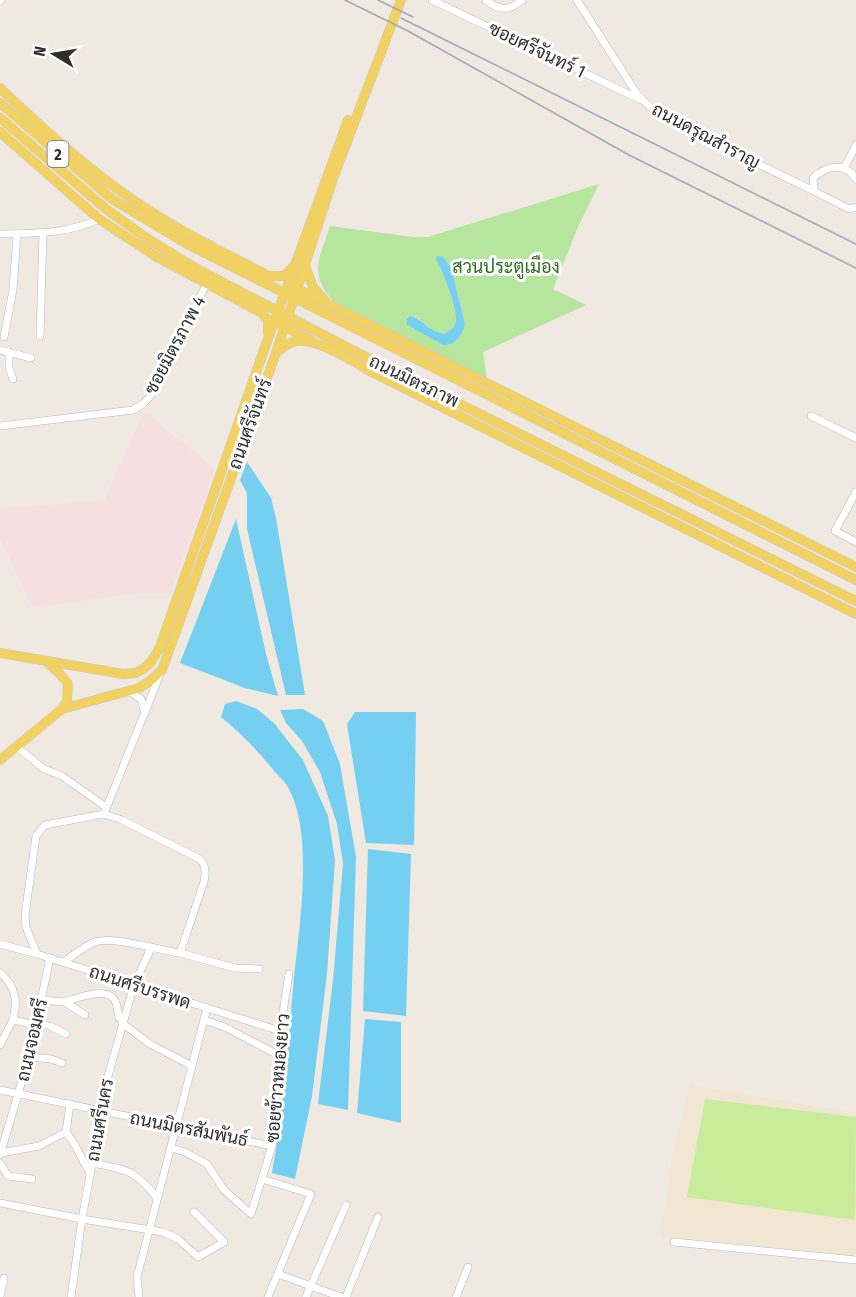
<svg xmlns="http://www.w3.org/2000/svg" width="856" height="1297" font-family="'Fira Sans Condensed',Sarabun,sans-serif">
<rect width="100%" height="100%" fill="#efe9e1"/>
<path fill="#f0e6d1" d="M690,1085l166,28v142l-195,-19 11,-78z"/>
<path fill="#f5dfe0" d="M144,412l71,57 -45,124h-36l-101,15 -33,-70v-30l104,-7z"/>
<path fill="#b6e59e" fill-rule="evenodd" d="M599,184l-21,43 -25,62 33,16 -103,47 4,27 -154,-78c-25,-29 -13,-43 -3,-75l83,11h15zM436,260l15,7 14,57c-5,10 -9,22 -22,21l-36,-20v-6l4,-3c13,3 19,16 33,18 6,-3 12,-7 12,-14 1,-12 -13,-50 -20,-60z"/>
<path fill="#c9ec9a" d="M705,1099l151,18 -1,103 -168,-23z"/>
<g fill="#75cff0">
<path d="M437,256l6,1 8,10 14,57c-3,11 -9,22 -22,21l-36,-20v-6l3,-3c13,3 20,16 34,18 6,-3 12,-7 12,-14 1,-12 -13,-50 -20,-60z"/>
<path d="M247,462l24,36 5,20 29,177h-19l-39,-166v-36l-7,-13z"/>
<path d="M236,519l30,135 12,42 -33,-8 -65,-25z"/>
<path d="M236,701l21,8 17,14 29,37 25,56 7,44 -8,114 -15,122 -17,83 -23,-6c11,-61 16,-123 21,-185 5,-55 22,-149 -4,-199 -3,-6 -9,-12 -14,-17 -16,-20 -34,-39 -54,-55l4,-13z"/>
<path d="M303,709l20,12 17,43 16,93 -8,253 -30,-6 15,-124 10,-116 -6,-40 -17,-52 -18,-31 -16,-18 -6,-13z"/>
<path d="M355,712h61l-2,133 -48,-2 -19,-119z"/>
<path d="M368,849l43,5 -5,162 -43,-5z"/>
<path d="M365,1019l36,3v101l-44,-10z"/>
</g>
<g fill="none" stroke-linecap="round" stroke-linejoin="round">
<defs>
<g id="minor">
<path d="M432,0l209,100"/>
<path d="M486,0c13,11 23,11 36,0"/>
<path d="M577,0l60,94 13,13 54,31 110,53"/>
<path d="M0,1l1,-1"/>
<path d="M844,169l12,-24"/>
<path d="M856,179c-11,-18 -30,-13 -43,-1l1,13 35,18 7,-2"/>
<path d="M0,234c34,-1 68,0 99,-15"/>
<path d="M40,336l3,-103"/>
<path d="M4,337l9,-47 4,-56"/>
<path d="M0,350l31,8"/>
<path d="M9,352v16l4,11"/>
<path d="M811,416l45,22"/>
<path d="M0,426l133,-16 11,-7 7,-8 55,-110"/>
<path d="M856,492l-21,39 21,11"/>
<path d="M128,691l13,8 4,14"/>
<path d="M16,746l28,23 18,7 44,31"/>
<path d="M104,814l57,-142"/>
<path d="M0,944l37,10 243,77"/>
<path d="M180,953l55,15 24,1"/>
<path d="M37,954l-11,-27 -1,-12 11,-79 9,-11 59,-11 18,6 78,39c6,7 6,14 4,23l-24,71c-21,-3 -67,-17 -85,-11 -11,4 -22,14 -32,20"/>
<path d="M0,973c16,14 18,27 13,47l22,5"/>
<path d="M41,1000l24,2 20,13"/>
<path d="M65,1002c11,-4 40,-15 49,-3 3,4 4,13 5,19l4,1"/>
<path d="M204,1020l21,7 53,28"/>
<path d="M36,1022l14,4 16,8"/>
<path d="M122,1023l28,21 42,22"/>
<path d="M0,1045l13,-25"/>
<path d="M29,1057l22,2 11,4"/>
<path d="M0,1090l272,56"/>
<path d="M70,1104l-4,28 9,13 15,29"/>
<path d="M171,1148l14,4 22,12 17,26 27,24 21,-68 8,-115 9,-57"/>
<path d="M1,1153l38,-7 27,-14"/>
<path d="M0,1155l29,-98 21,-99"/>
<path d="M0,1163l8,13 24,3"/>
<path d="M92,1163c35,7 42,6 65,35"/>
<path d="M262,1179l49,15 -43,103"/>
<path d="M0,1203l82,16 81,13 15,7 20,18 26,-15 -30,-30"/>
<path d="M674,1242l182,18"/>
<path d="M278,1274l63,23"/>
<path d="M0,1296l4,-18"/>
<path d="M71,1297l11,-78 26,-143 26,-91 17,-37"/>
<path d="M139,1297l-2,-20 70,-269"/>
<path d="M306,1297l40,-92"/>
<path d="M346,1297l32,-80"/>
<path d="M456,1297l12,-30"/>
</g>
<g id="major">
<path d="M0,88c41,39 87,81 133,112 43,30 90,52 136,76h15l9,-9"/>
<path d="M0,103l112,96 75,45 669,336"/>
<path d="M0,118l106,91 42,30 49,30 182,95 477,237"/>
<path d="M0,132l99,87 58,38 105,56 6,7v13"/>
<path d="M305,266l8,21 15,17 528,263"/>
<path d="M293,287l29,14"/>
<path d="M279,323l33,18"/>
<path d="M276,353c5,-4 11,-9 17,-11 21,-7 60,20 79,30l6,1"/>
<path d="M372,372l484,242"/>
<path d="M0,653l123,21 13,-1 7,-4 8,-7 9,-15 105,-300 83,-227"/>
<path d="M46,661l14,13 8,10 -1,17 -5,8"/>
<path d="M0,760l62,-51 77,-21 11,-7 12,-11 114,-317 58,-177 67,-176"/>
</g>
</defs>
<use href="#minor" stroke="#b4b7c1" stroke-width="8"/>
<use href="#major" stroke="#c9c9c9" stroke-width="10"/>
<use href="#minor" stroke="#fff" stroke-width="7"/>
<use href="#major" stroke="#f2d163" stroke-width="9"/>
<g stroke="#a3a6b8" stroke-width="1.5">
<path d="M345,0l63,31 221,124 227,113"/>
<path d="M378,0l35,17"/>
<path d="M401,18l455,226"/>
</g>
</g>
<g text-anchor="middle" dominant-baseline="central" stroke-width="6" stroke-linejoin="round" paint-order="stroke">
<rect fill="#fff" stroke="#6d6d6d" stroke-width="1.5" x="47.5" y="141" width="21" height="26" rx="4.5"/>
<g font-size="16" font-weight="bold" fill="#2e2e2e">
<text x="58" y="154">2</text>
</g>
<g font-size="18" fill="#2e2e2e" stroke="#fff">
<text transform="translate(537 50) rotate(26)">ซอยศรีจันทร์ 1</text>
<text transform="translate(706 136) rotate(28)">ถนนดรุณสำราญ</text>
<text transform="translate(175 345) rotate(-62)">ซอยมิตรภาพ 4</text>
<text transform="translate(414 381) rotate(26)">ถนนมิตรภาพ</text>
<text transform="translate(250 424) rotate(-70)">ถนนศรีจันทร์</text>
<text transform="translate(140 987) rotate(18)">ถนนศรีบรรพด</text>
<text transform="translate(32 1040) rotate(-77)">ถนนจอมศรี</text>
<text transform="translate(278 1078) rotate(-85)">ซอยข้าวหมองยาว</text>
<text transform="translate(100 1120) rotate(-80)">ถนนศรีนคร</text>
<text transform="translate(189 1129) rotate(11)">ถนนมิตรสัมพันธ์</text>
</g>
<g font-size="18" fill="#2c6e1b" stroke="#fff">
<text x="506" y="267">สวนประตูเมือง</text>
</g>
</g>
<g transform="translate(54 54) rotate(281)" stroke="#ffffff" stroke-width="4.5" paint-order="stroke">
<path d="M0-4.5L10 22L0 15L-10 22Z" fill="#2e2e2e"/>
<text y="-9" font-size="16" font-weight="bold" text-anchor="middle" fill="#2e2e2e">N</text>
</g>
</svg>
